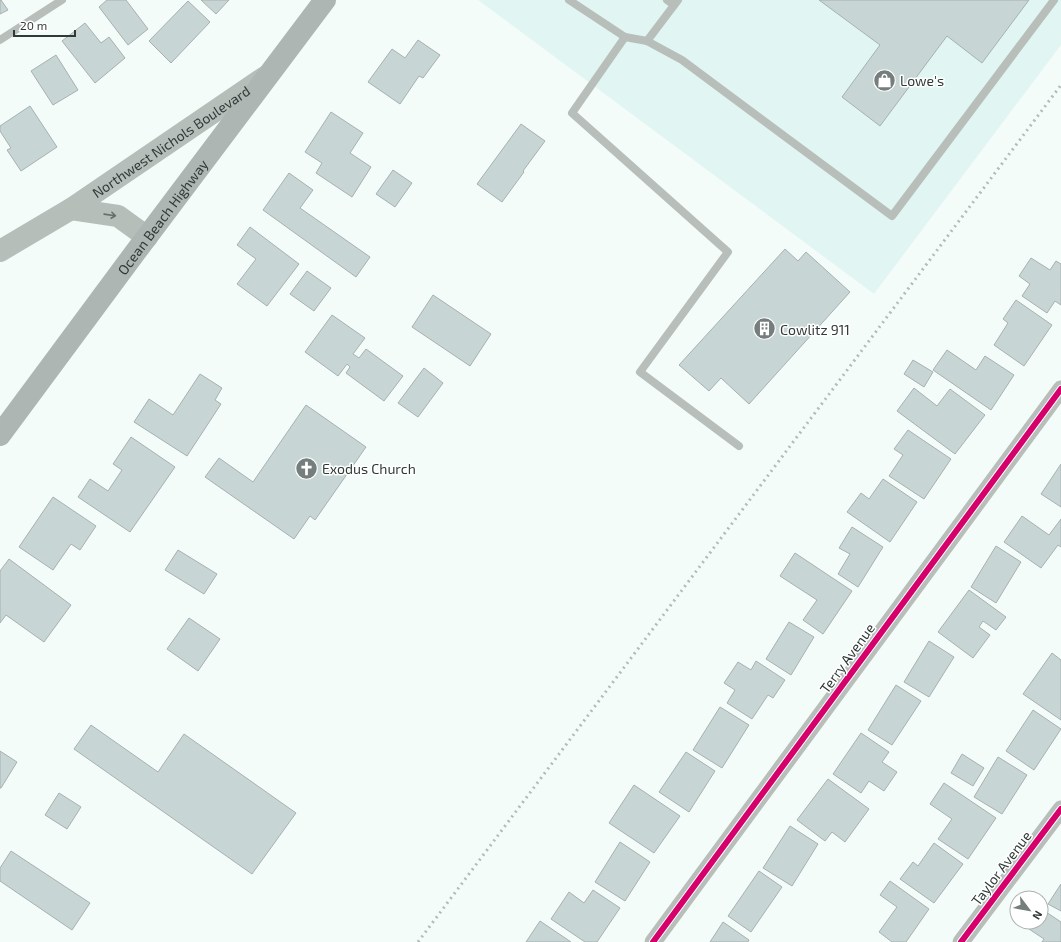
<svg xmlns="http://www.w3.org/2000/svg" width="1061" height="942" font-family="'Exo 2',sans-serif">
<rect width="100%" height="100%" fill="#f4fcfa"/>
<path fill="#e1f6f2" d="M478,0h583v45l-187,249z"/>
<g fill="#c7d6d5" stroke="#a8b0b0">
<path d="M0,0h1l7,10 -8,4z"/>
<path d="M107,0h19l22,29 -20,16 -29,-38z"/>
<path d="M201,0h28l-13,14z"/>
<path d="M819,0h210l-47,63 -35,-27 -67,90 -38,-29 38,-52z"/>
<path d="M188,1l22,21 -39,41 -22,-22z"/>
<path d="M85,23l16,20 8,-6 16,21 -30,25 -33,-42z"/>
<path d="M418,40l22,15 -17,23 -4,-2 -19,28 -32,-22 24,-33 13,9z"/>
<path d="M56,55l22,35 -25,15 -22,-34z"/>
<path d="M30,106l27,41 -36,24 -14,-21 4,-2 -11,-17v-5z"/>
<path d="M331,112l32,21 -13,20 21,14 -19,30 -36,-24 6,-10 -17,-11z"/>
<path d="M521,124l24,17 -22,30 1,1 -22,30 -25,-18z"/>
<path d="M393,170l19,13 -17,24 -19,-13z"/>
<path d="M289,173l24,17 -13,18 70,49 -14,20 -93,-67z"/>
<path d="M250,227l49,37 -32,42 -30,-22 19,-25 -19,-14z"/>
<path d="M785,249l13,12 8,-9 44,40 -101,112 -28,-26 -12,13 -30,-26z"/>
<path d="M1031,258l19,12 6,-9 5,3v41l-6,-4 -8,12 -25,-17 8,-12 -11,-8z"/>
<path d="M307,271l24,17 -17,23 -24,-17z"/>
<path d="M433,295l58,39 -21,32 -58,-39z"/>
<path d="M1016,300l36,25 -28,41 -30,-21 14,-22 -5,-4z"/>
<path d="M332,315l33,23 -12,16 6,4 7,-9 37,27 -19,25 -38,-28 4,-6 -3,-3 -9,12 -33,-24z"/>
<path d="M947,350l29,20 9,-14 29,19 -23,35 -58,-40z"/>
<path d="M913,360l20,12 -9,15 -20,-13z"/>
<path d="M424,368l19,15 -25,34 -20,-14z"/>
<path d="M200,374l22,14 -7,12 6,4 -34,52 -53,-34 15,-23 24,16z"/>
<path d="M914,388l23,18 13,-17 35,26 -30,39 -58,-43z"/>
<path d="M306,405l60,42 -51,73 -5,-4 -16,23 -89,-62 14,-19 34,24z"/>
<path d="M908,430l43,29 -27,40 -35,-23 14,-21 -9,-6z"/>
<path d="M131,437l44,30 -45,65 -52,-35 12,-18 18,12 14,-21 -9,-6z"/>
<path d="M1061,464v43l-20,-13z"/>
<path d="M883,479l34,23 -27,40 -43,-30 14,-19 8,6z"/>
<path d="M53,497l43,29 -16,24 -9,-6 -18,26 -34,-23z"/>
<path d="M1022,516l27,19 12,-16v28l-3,-2 -17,23 -37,-26z"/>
<path d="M852,527l31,20 -25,40 -20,-13 12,-20 -11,-6z"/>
<path d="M996,546l25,16 -25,41 -25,-16z"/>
<path d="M178,550l39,24 -13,20 -39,-24z"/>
<path d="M795,553l57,38 -29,43 -20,-14 14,-20 -37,-24z"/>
<path d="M9,559l62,46 -27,37 -38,-27 -6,8v-52z"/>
<path d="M969,590l37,27 -10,13 -13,-9 -4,6 11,8 -17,23 -35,-26z"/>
<path d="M189,618l31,21 -22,32 -31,-22z"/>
<path d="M789,622l25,15 -23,38 -25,-16z"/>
<path d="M929,641l25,16 -25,40 -25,-15z"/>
<path d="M1052,653l9,7v60l-38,-26z"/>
<path d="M756,661l29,19 -12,18 -5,-3 -16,24 -25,-16 8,-13 -11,-7 14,-21 13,8z"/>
<path d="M896,685l25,16 -29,44 -24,-15z"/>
<path d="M720,707l29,18 -27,43 -29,-18z"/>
<path d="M1033,710l28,19 -27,41 -28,-19z"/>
<path d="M91,725l67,47 26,-38 112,79 -44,61 -178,-125z"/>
<path d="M861,733l28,19 -7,10 15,10 -13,19 -15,-10 -8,12 -28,-19z"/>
<path d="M0,751l17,11 -16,26h-1z"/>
<path d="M686,752l29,19 -26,41 -30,-20z"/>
<path d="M962,754l22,14 -11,18 -22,-13z"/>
<path d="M998,757l29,18 -25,39 -28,-17z"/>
<path d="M828,779l41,30 -24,33 -13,-10 -7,9 -28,-21z"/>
<path d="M944,783l52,35 -28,41 -30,-20 14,-20 -22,-15z"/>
<path d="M634,785l46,31 -26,37 -45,-30z"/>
<path d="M59,793l22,14 -14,22 -22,-14z"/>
<path d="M790,826l28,18 -26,42 -29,-18z"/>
<path d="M620,842l30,20 -25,39 -30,-19z"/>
<path d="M934,843l29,21 -29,39 -34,-24 13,-17 5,4z"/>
<path d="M11,851l79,52 -18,27 -72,-49v-13z"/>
<path d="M759,871l23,16 -31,45 -23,-16z"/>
<path d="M890,881l39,28 -23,33h-14l-13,-10 18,-25 -17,-12z"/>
<path d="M1061,884v27l-13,-7z"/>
<path d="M593,890l27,18 -23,34h-12l-34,-23 18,-27 15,11z"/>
<path d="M1043,910l18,12v20h-19l2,-3 -15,-10 5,-7h7v-10z"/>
<path d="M540,921l31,21h-45z"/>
<path d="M723,922l26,18 -1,2h-38z"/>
</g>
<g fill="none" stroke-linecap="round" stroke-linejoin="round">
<g stroke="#b8bfbb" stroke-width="8">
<path d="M569,0l56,37 22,4 35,19 210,156 162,-216"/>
<path d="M667,0l7,5"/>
<path d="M625,37l-53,76 156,139 -88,120 99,74"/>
<path d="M0,40l62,-40"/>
<path d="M647,41l31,-41"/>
</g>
<g stroke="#b8bfbb" stroke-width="17">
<path d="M653,942l408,-553"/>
<path d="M961,942l100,-133"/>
</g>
<g stroke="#b6beba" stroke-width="22">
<path d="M71,209l47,7 29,21"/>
<path id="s1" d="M0,251l71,-42 194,-132"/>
</g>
<path stroke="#aeb6b3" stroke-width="22" id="s2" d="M0,435l137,-185 188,-250"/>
<path stroke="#b4bbb9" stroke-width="3" stroke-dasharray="2 4" stroke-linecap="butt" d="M418,942l643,-857"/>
<defs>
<g id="cycleway">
<path d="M653,942l408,-553"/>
<path d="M961,942l100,-133"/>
</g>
</defs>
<use href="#cycleway" stroke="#fff" stroke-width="8"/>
<use href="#cycleway" stroke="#d6006c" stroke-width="6"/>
</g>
<defs><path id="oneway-shaft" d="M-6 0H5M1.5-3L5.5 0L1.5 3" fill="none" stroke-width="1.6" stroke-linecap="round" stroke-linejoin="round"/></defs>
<use stroke="#666f6c" href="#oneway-shaft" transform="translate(110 215) rotate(8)"/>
<defs>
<symbol id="shop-disc" viewBox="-11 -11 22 22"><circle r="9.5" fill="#757e7c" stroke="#fff"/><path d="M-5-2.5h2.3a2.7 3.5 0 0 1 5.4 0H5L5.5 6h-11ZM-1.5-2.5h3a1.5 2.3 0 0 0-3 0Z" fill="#fff"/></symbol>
<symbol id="building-disc" viewBox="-11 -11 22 22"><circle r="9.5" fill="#757e7c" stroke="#fff"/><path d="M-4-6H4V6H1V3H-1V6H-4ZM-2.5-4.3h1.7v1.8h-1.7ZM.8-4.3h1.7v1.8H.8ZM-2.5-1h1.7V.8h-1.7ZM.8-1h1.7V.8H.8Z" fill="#fff"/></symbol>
<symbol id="church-disc" viewBox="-11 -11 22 22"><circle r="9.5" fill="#757e7c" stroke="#fff"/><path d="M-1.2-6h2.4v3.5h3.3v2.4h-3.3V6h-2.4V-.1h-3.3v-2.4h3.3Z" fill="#fff"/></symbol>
</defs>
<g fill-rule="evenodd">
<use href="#shop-disc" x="872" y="68" width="25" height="25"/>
<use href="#building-disc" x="752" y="316" width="25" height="25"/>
<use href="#church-disc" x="294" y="456" width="25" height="25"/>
</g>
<g text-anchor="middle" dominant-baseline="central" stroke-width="3" stroke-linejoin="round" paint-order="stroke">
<g font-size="14" fill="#313a38" stroke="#fff" text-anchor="start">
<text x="900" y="80">Lowe's</text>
<text x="780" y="329">Cowlitz 911</text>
<text x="322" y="468">Exodus Church</text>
</g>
<g font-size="14" fill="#313a38" stroke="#fff">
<text stroke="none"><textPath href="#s1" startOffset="203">Northwest Nichols Boulevard</textPath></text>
<text stroke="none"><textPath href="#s2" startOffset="272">Ocean Beach Highway</textPath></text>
<text transform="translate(847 658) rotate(-54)">Terry Avenue</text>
<text transform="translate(1001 868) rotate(-53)">Taylor Avenue</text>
</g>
</g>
<g transform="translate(1029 910) rotate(122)"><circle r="19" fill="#ffffff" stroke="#adb0af"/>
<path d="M0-3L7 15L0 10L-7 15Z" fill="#757e7c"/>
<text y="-6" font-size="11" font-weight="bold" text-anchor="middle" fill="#313a38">N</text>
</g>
<path d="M14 30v6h61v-6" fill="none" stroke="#313a38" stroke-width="2"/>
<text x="20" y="30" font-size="12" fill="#313a38" stroke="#ffffff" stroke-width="3" paint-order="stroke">20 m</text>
</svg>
